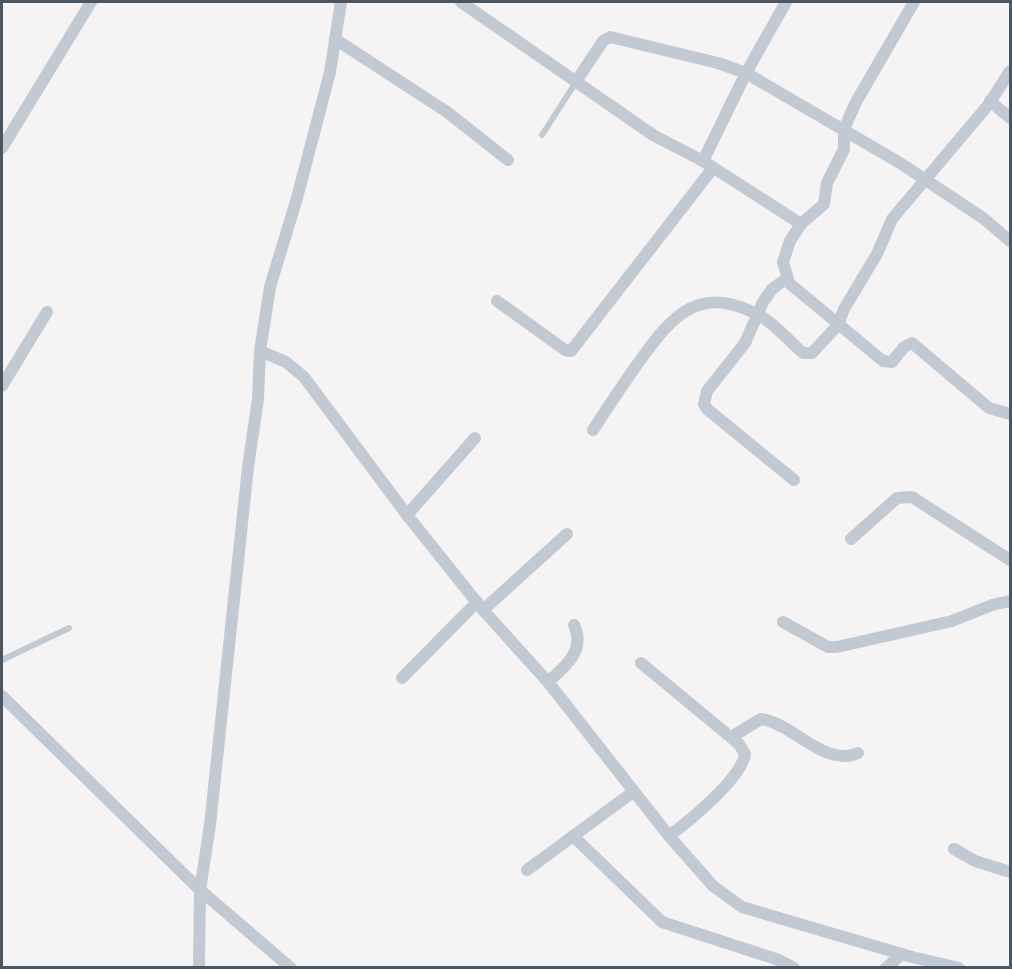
<svg xmlns="http://www.w3.org/2000/svg" width="1012" height="969" font-family="'Public Sans',sans-serif">
<rect width="100%" height="100%" fill="#f5f3f3"/>
<g fill="none" stroke-linecap="round" stroke-linejoin="round">
<g stroke="#c1cad2" stroke-width="6">
<path d="M542,135l34,-53"/>
<path d="M2,660l67,-32"/>
</g>
<g stroke="#c1cad2" stroke-width="12">
<path d="M461,2l192,133 50,26 98,63"/>
<path d="M914,2l-58,100 -12,27v20l-17,34 -3,21 -23,20 -11,17 -7,21 6,21 94,78 9,1 12,-15 8,-4 77,65 21,6"/>
<path d="M335,39l112,73 61,48"/>
<path d="M577,80l26,-39 7,-4 108,26 28,10 154,90 83,55 27,23"/>
<path d="M990,101l20,17"/>
<path d="M2,148l89,-146"/>
<path d="M703,161l43,-88 40,-71"/>
<path d="M787,278l-15,11 -9,13 -18,41 -38,48 -3,13 3,5 87,71"/>
<path d="M497,301l68,49 6,1 142,-183"/>
<path d="M260,351l26,11 18,15 103,138 76,95 65,72 121,154 44,50 29,21 170,50 47,11"/>
<path d="M2,386l45,-74"/>
<path d="M593,430c15,-23 30,-46 46,-68 34,-48 62,-80 123,-45 15,9 28,25 41,36h9l26,-28 6,-16 33,-55 15,-35 97,-115 21,-33"/>
<path d="M407,515l68,-77"/>
<path d="M851,539l46,-41 15,-1 98,63"/>
<path d="M483,610l84,-76"/>
<path d="M783,622l45,25h9l115,-26 40,-16 18,-4"/>
<path d="M641,663l98,81 6,10c-3,24 -57,68 -76,82"/>
<path d="M402,678l75,-76"/>
<path d="M548,682c18,-16 38,-32 26,-57"/>
<path d="M2,696l198,194 91,78"/>
<path d="M731,737l30,-18c33,5 64,49 97,34"/>
<path d="M573,836l89,86 117,38 15,8"/>
<path d="M954,849l21,12 35,11"/>
<path d="M527,870l106,-78"/>
<path d="M199,968l1,-78 10,-65 38,-358 10,-68 2,-48 10,-64 27,-89 33,-126 11,-70"/>
<path d="M886,968l16,-14"/>
</g>
</g>
<rect width="1012" height="969" fill="none" stroke="#4a5661" stroke-width="6"/>
</svg>
